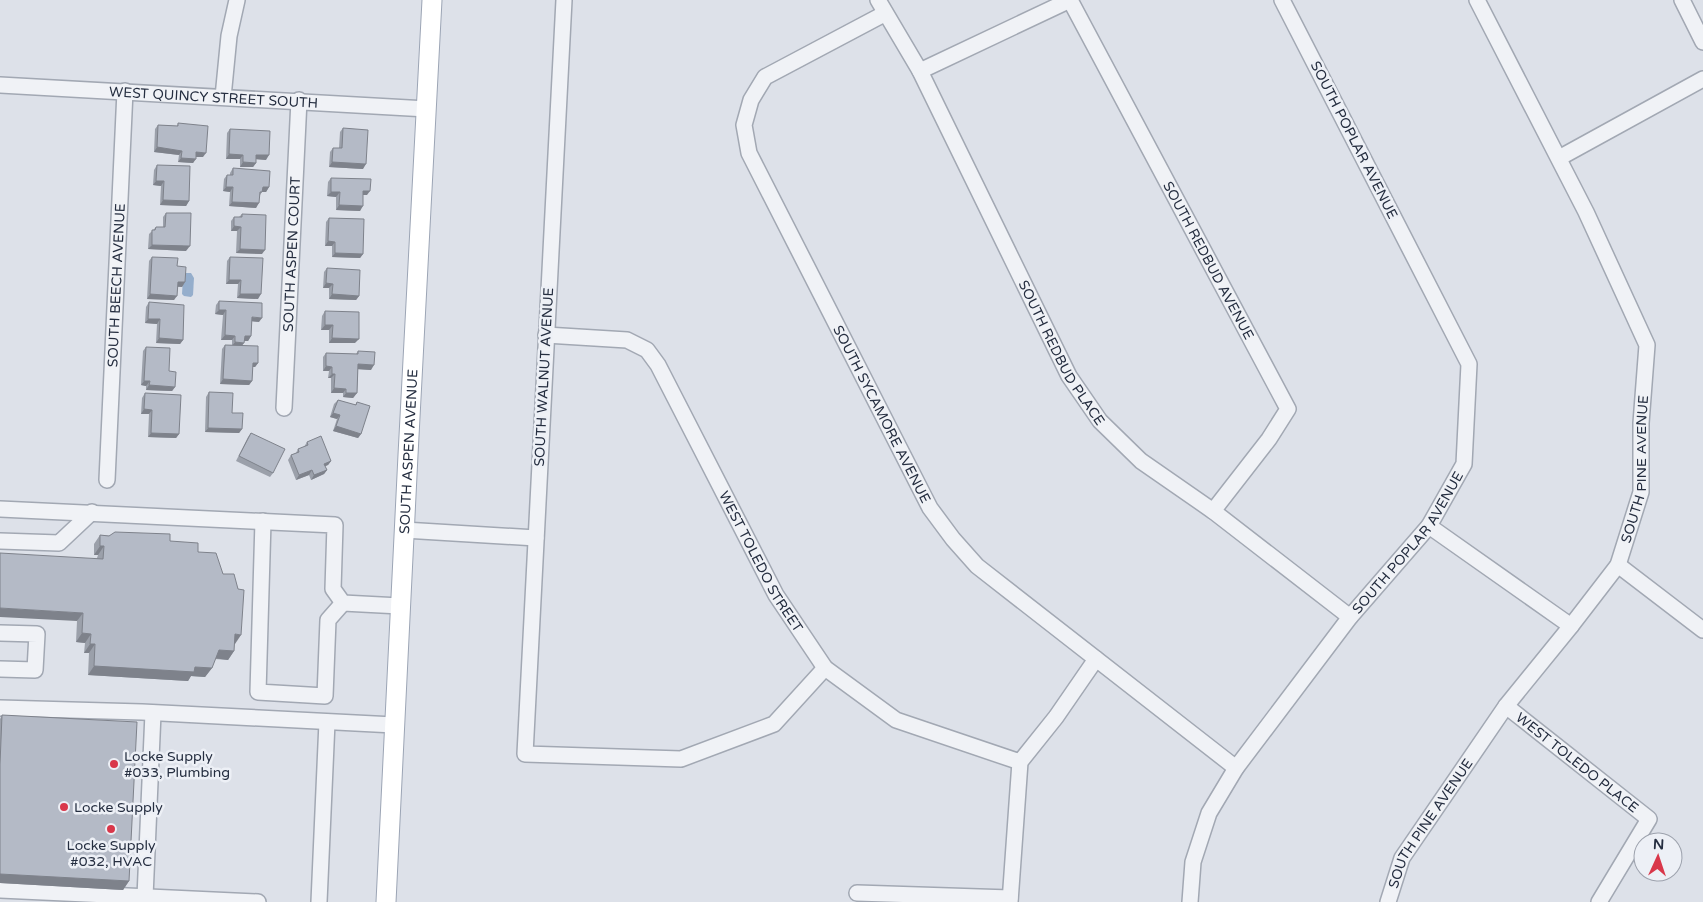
<svg xmlns="http://www.w3.org/2000/svg" width="1703" height="902" font-family="'Varela Round',sans-serif">
<rect width="100%" height="100%" fill="#dde1e9"/>
<path fill="#95aecc" d="M186,273h5l3,5 -1,17 -2,2 -7,-1 -2,-2 1,-17z"/>
<g fill="none" stroke-linecap="round" stroke-linejoin="round">
<defs>
<g id="minor">
<path d="M564,0l-39,754 156,5 93,-35 51,-56"/>
<path id="s1" d="M878,0l42,71 149,305 31,45 41,40 72,50 137,106"/>
<path id="s2" d="M1070,0l218,409 -19,30 -56,72"/>
<path d="M1682,0l21,42"/>
<path id="s3" d="M884,14l-119,63 -14,23 -7,25 5,28 181,355 23,31 24,27 259,202"/>
<path d="M920,71l150,-71"/>
<path id="s4" d="M0,85l427,24"/>
<path d="M223,97l6,-61 8,-36"/>
<path d="M1559,158l144,-79"/>
<path id="s5" d="M546,335l81,5 20,10 11,15 118,230 49,73 71,52 124,42"/>
<path id="s6" d="M284,408l15,-308"/>
<path id="s7" d="M107,480l18,-389"/>
<path d="M0,509l335,16 -2,64 10,14 57,3"/>
<path d="M263,521l-5,171 67,4 3,-76 15,-17"/>
<path d="M1429,526l142,100"/>
<path d="M404,530l132,8"/>
<path d="M0,541l59,2 33,-31"/>
<path d="M1618,565l85,65"/>
<path d="M0,633l37,1 -2,36 -35,-1"/>
<path id="s8" d="M1506,706l143,113 -50,83"/>
<path d="M0,708l142,4 252,13"/>
<path d="M0,890l258,12"/>
<path d="M857,893l153,5"/>
<path d="M145,897l8,-184"/>
<path d="M319,902l8,-180"/>
<path d="M1010,902l10,-140 36,-45 40,-58"/>
<path id="s9" d="M1190,902l3,-40 16,-49 27,-45 114,-151 79,-91 35,-62 5,-100 -187,-364"/>
<path id="s10" d="M1388,902l14,-44 104,-152 65,-80 47,-61 23,-73v-69l6,-78 -61,-133 -109,-212"/>
</g>
<g id="major">
<path id="s11" d="M386,902l22,-447 24,-455"/>
</g>
</defs>
<use href="#minor" stroke="#a2a8b3" stroke-width="18"/>
<use href="#major" stroke="#9ca5b5" stroke-width="21"/>
<use href="#minor" stroke="#f0f2f6" stroke-width="15"/>
<use href="#major" stroke="#fff" stroke-width="19"/>
</g>
<g fill="#9ba0aa">
<path d="M178,123l25,34h-7l-3,6 -15,-1 1,-7 -25,-3 1,-23 3,-4 19,1z"/>
<path d="M343,128l20,41 -34,-2 1,-15 3,-4h6l1,-16z"/>
<path d="M230,129l36,31 -10,-1v4l-3,4h-13v-8h-14l1,-26z"/>
<path d="M157,165l32,36 -3,5 -26,-1 1,-19 -8,-1 1,-15z"/>
<path d="M233,168l36,19 -3,5h-4l-2,3 -4,13 -27,-2 1,-14 -7,-1 1,-12 3,-4h3v-2z"/>
<path d="M331,178l36,17h-4l-3,16 -24,-1v-13l-9,-1 1,-14z"/>
<path d="M166,213l20,38 -38,-2 1,-15 7,-7h7v-10z"/>
<path d="M242,214l20,40 -26,-1 1,-22h-6v-10l3,-4h5z"/>
<path d="M329,218l34,36 -3,4 -28,-1v-11h-7l1,-24z"/>
<path d="M152,257l25,9 8,16 -3,5h-5l-3,13 -27,-1 2,-38z"/>
<path d="M230,257l28,42 -21,-1 1,-14h-12l1,-23z"/>
<path d="M327,268l32,28 -3,4 -27,-1v-11h-6l1,-16z"/>
<path d="M219,301l40,21 -7,-1 -1,15 -3,5h-4l-2,4 16,18 -3,4h-2l-1,14 -3,4 -29,-1 2,-35 3,-4h7v-5h-11l2,-25 -8,-1 1,-9z"/>
<path d="M149,302l34,38 -3,4 -24,-1 1,-19 -12,-1 1,-16z"/>
<path d="M325,311l30,32h-26v-13h-8l1,-14z"/>
<path d="M146,347l23,24 6,16 -3,4 -26,-1v-4l-5,-1 2,-34z"/>
<path d="M358,351l13,19 -13,-1 -1,24 -4,5 -10,-1v-4h-12v-15h-3l1,-7h-6v-14l3,-4 30,1z"/>
<path d="M209,392l23,21 10,16 -3,4 -34,-1 1,-35z"/>
<path d="M145,393l34,41 -3,4 -28,-1 1,-23h-8l1,-16z"/>
<path d="M338,400l17,5 2,-3 4,32 -3,4 -25,-7 4,-12 -7,-2 4,-13z"/>
<path d="M251,433l22,40 -3,4 -34,-16 12,-24z"/>
<path d="M307,442l24,19 -3,4 -3,1 2,4 -3,4 -13,6 -2,-5 -13,5 -8,-20 3,-5 5,-2 2,-4 6,-2z"/>
<path d="M100,535l70,6 28,11 37,92 -1,-1v8l-6,9 -13,-1 -3,9 -7,9 -14,-1 -3,5 -100,-6 1,-22h-5l1,-10 -9,-1 1,-21 20,-63 1,-3h-4v-11z"/>
<path d="M2,715l127,166 -6,9 -123,-7v-164z"/>
</g>
<g fill="#7e828b">
<path d="M157,147l25,4 -3,4 -25,-3z"/>
<path d="M196,152l10,1 -3,4h-10z"/>
<path d="M229,154l14,1 -3,4h-14z"/>
<path d="M256,155h13l-3,5 -13,-1z"/>
<path d="M181,158l15,1 -3,4 -15,-1z"/>
<path d="M243,162l13,1 -3,4h-13z"/>
<path d="M332,162l34,2 -3,5 -34,-2z"/>
<path d="M156,181h8l-3,5 -8,-1z"/>
<path d="M226,187h7l-3,5 -7,-1z"/>
<path d="M263,187h6l-3,5h-7z"/>
<path d="M363,191h7l-3,4h-7z"/>
<path d="M331,192h9l-4,5 -9,-1z"/>
<path d="M163,200l26,1 -3,5 -26,-1z"/>
<path d="M232,202l27,1 -3,5 -27,-2z"/>
<path d="M339,205l24,1 -3,5 -24,-1z"/>
<path d="M234,226l7,1 -4,4h-6z"/>
<path d="M328,241l7,1 -3,4h-7z"/>
<path d="M152,245l38,1 -4,5 -38,-2z"/>
<path d="M240,249l25,1 -3,4 -26,-1z"/>
<path d="M335,253l28,1 -3,4 -28,-1z"/>
<path d="M229,280h12l-3,4h-12z"/>
<path d="M178,282h7l-3,5 -8,-1z"/>
<path d="M326,283l7,1 -4,4h-6z"/>
<path d="M150,294l27,2 -3,4 -27,-1z"/>
<path d="M240,294h21l-3,5 -21,-1z"/>
<path d="M332,294l27,2 -3,4 -27,-1z"/>
<path d="M219,310h7l-3,5 -8,-1z"/>
<path d="M252,317l10,1 -3,4 -10,-1z"/>
<path d="M148,319h12l-3,5 -12,-1z"/>
<path d="M325,325h8l-4,5h-8z"/>
<path d="M225,335l10,1 -3,4h-11z"/>
<path d="M245,336h6l-3,5h-7z"/>
<path d="M159,338l24,2 -3,4 -24,-1z"/>
<path d="M332,338l27,1 -4,4h-26z"/>
<path d="M235,342l9,1 -3,4 -9,-1z"/>
<path d="M253,363h5l-3,4h-5z"/>
<path d="M358,364l16,1 -3,5 -16,-1z"/>
<path d="M326,366l6,1 -3,4h-6z"/>
<path d="M332,374h3l-4,4h-3z"/>
<path d="M223,379l29,2 -3,4 -29,-1z"/>
<path d="M144,381h6l-4,5 -5,-1z"/>
<path d="M149,385l26,2 -3,4 -26,-1z"/>
<path d="M334,388l12,1 -3,4h-12z"/>
<path d="M346,393h11l-4,5 -10,-1z"/>
<path d="M144,409l8,1 -3,4h-8z"/>
<path d="M333,413l7,2 -3,4 -7,-2z"/>
<path d="M336,426l25,8 -3,4 -25,-7z"/>
<path d="M208,428l34,1 -3,4 -34,-1z"/>
<path d="M151,433l28,1 -3,4 -28,-1z"/>
<path d="M331,461l-3,4 -7,3 3,-4z"/>
<path d="M312,470l-3,5 -13,5 3,-5z"/>
<path d="M327,470l-3,4 -13,6 3,-5z"/>
<path d="M100,546h4l-6,9h-4z"/>
<path d="M0,608l83,5 -6,8 -77,-4z"/>
<path d="M82,633l9,1 -6,9 -9,-1z"/>
<path d="M235,634l6,1 -6,9 -6,-1z"/>
<path d="M90,644h5l-6,9h-5z"/>
<path d="M219,650l15,1 -6,9 -15,-2z"/>
<path d="M94,666l101,1 17,1 -7,9 -14,-1 -3,5 -100,-6z"/>
<path d="M0,874l129,7 -6,9 -123,-7z"/>
</g>
<g fill="#b4bac6" stroke="#7e828b">
<path d="M178,123l30,3 -2,27 -10,-1v7l-15,-1 1,-7 -25,-4 1,-22 20,1z"/>
<path d="M343,128l25,2 -2,34 -34,-2 1,-14h9z"/>
<path d="M230,129l40,2 -1,24h-13v8l-13,-1v-7l-14,-1z"/>
<path d="M157,165l33,1 -1,35 -26,-1 1,-19h-8z"/>
<path d="M233,168l37,3 -1,16h-6l-1,5h-2l-1,11 -27,-1 1,-15h-7l1,-12h6z"/>
<path d="M331,178l40,1 -1,12h-7v15l-24,-1 1,-13h-9z"/>
<path d="M166,213h25l-1,33 -38,-1v-15h3l1,-3h9z"/>
<path d="M242,214l24,1 -1,35 -25,-1 1,-22 -7,-1v-9h8z"/>
<path d="M329,218l35,1 -1,35 -28,-1v-11l-7,-1z"/>
<path d="M152,257l26,1 -1,8 9,1 -1,15h-7l-1,14 -27,-2z"/>
<path d="M230,257l33,1 -2,36h-21l1,-14h-12z"/>
<path d="M327,268l33,2 -1,26 -27,-2 1,-10 -7,-1z"/>
<path d="M219,301l43,2v15l-10,-1 -1,19h-6l-1,7 -9,-1v-6l-10,-1 1,-25h-7z"/>
<path d="M149,302l35,3 -1,35 -24,-2 1,-19h-12z"/>
<path d="M325,311l34,1v27l-27,-1 1,-13h-8z"/>
<path d="M225,345l33,1v17h-5l-1,18 -29,-2z"/>
<path d="M146,347l24,1 -1,23 7,1 -1,15 -26,-2 1,-4h-6z"/>
<path d="M358,351l17,1 -1,13 -16,-1 -1,29h-11v-4l-12,-1 1,-14h-3v-7l-6,-1v-13l32,1z"/>
<path d="M209,392l24,1 -1,20h11l-1,16 -34,-1z"/>
<path d="M145,393l36,2 -2,39 -28,-1 1,-23 -8,-1z"/>
<path d="M338,400l18,5 1,-3 13,4 -9,28 -25,-8 4,-11 -7,-2z"/>
<path d="M251,433l34,16 -12,24 -34,-17z"/>
<path d="M321,436l10,25 -7,3 3,6 -13,5 -2,-5 -13,5 -8,-20 8,-3 -1,-3 10,-4 -1,-3z"/>
<path d="M115,532l55,2v7l28,2v9l18,1 7,21h11l4,15 6,1 -3,45 -6,-1 -1,17 -15,-1 -7,18 -17,-1 -1,5 -100,-6 1,-22h-5l1,-10 -9,-1 1,-20 -83,-5v-55l103,6 1,-13h-4v-11l9,1z"/>
<path d="M2,715l135,7 -8,159 -129,-7v-110z"/>
</g>
<g fill="#d9374a" stroke="#edf0f6" stroke-width="2">
<circle cx="114" cy="764" r="5"/>
<circle cx="64" cy="807" r="5"/>
<circle cx="111" cy="829" r="5"/>
</g>
<g text-anchor="middle" dominant-baseline="central" stroke-width="5" stroke-linejoin="round" paint-order="stroke">
<g font-size="14" fill="#252e40" stroke="#edf0f6">
<text stroke="none"><textPath href="#s4" startOffset="214">WEST QUINCY STREET SOUTH</textPath></text>
<text transform="translate(1354 140) rotate(63)">SOUTH POPLAR AVENUE</text>
<text stroke="none"><textPath href="#s6" startOffset="154">SOUTH ASPEN COURT</textPath></text>
<text stroke="none"><textPath href="#s2" startOffset="295">SOUTH REDBUD AVENUE</textPath></text>
<text stroke="none"><textPath href="#s7" startOffset="195">SOUTH BEECH AVENUE</textPath></text>
<text stroke="none"><textPath href="#s1" startOffset="398">SOUTH REDBUD PLACE</textPath></text>
<text transform="translate(544 377) rotate(-87)">SOUTH WALNUT AVENUE</text>
<text stroke="none"><textPath href="#s3" startOffset="509">SOUTH SYCAMORE AVENUE</textPath></text>
<text stroke="none"><textPath href="#s11" startOffset="451">SOUTH ASPEN AVENUE</textPath></text>
<text stroke="none"><textPath href="#s10" startOffset="509">SOUTH PINE AVENUE</textPath></text>
<text stroke="none"><textPath href="#s9" startOffset="428">SOUTH POPLAR AVENUE</textPath></text>
<text stroke="none"><textPath href="#s5" startOffset="344">WEST TOLEDO STREET</textPath></text>
<text stroke="none"><textPath href="#s8" startOffset="91">WEST TOLEDO PLACE</textPath></text>
<text stroke="none"><textPath href="#s10" startOffset="90">SOUTH PINE AVENUE</textPath></text>
</g>
<g font-size="14" fill="#252e40" stroke="#edf0f6" text-anchor="start">
<text x="124" y="756">Locke Supply<tspan x="124" dy="16">#033, Plumbing</tspan></text>
<text x="74" y="807">Locke Supply</text>
<text x="111" y="845" text-anchor="middle">Locke Supply<tspan x="111" dy="16">#032, HVAC</tspan></text>
</g>
</g>
<g transform="translate(1658 857) rotate(3)"><circle r="24" fill="#edf0f6" stroke="#9da2ad"/>
<path d="M0-4L9 19L0 12L-9 19Z" fill="#d9374a"/>
<text y="-8" font-size="14" font-weight="bold" text-anchor="middle" fill="#252e40">N</text>
</g>
</svg>
